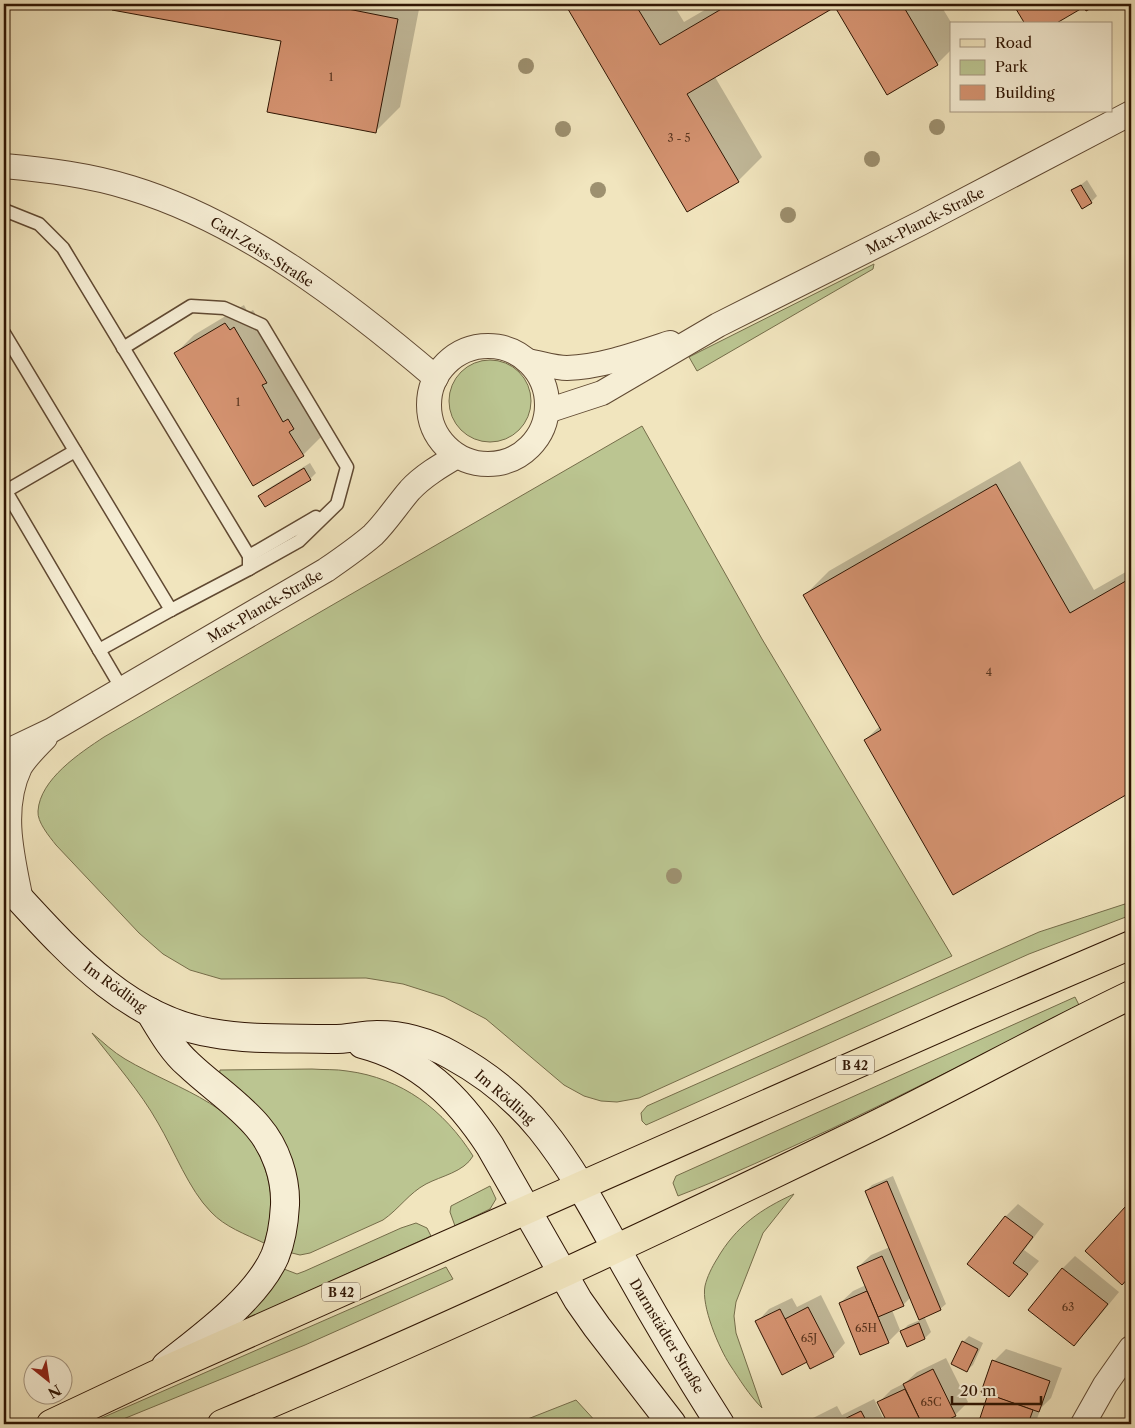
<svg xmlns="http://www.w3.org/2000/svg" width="1135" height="1428" font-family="'Libre Caslon Text',serif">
<rect width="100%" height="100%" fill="#f1e5be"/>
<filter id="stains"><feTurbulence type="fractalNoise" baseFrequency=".004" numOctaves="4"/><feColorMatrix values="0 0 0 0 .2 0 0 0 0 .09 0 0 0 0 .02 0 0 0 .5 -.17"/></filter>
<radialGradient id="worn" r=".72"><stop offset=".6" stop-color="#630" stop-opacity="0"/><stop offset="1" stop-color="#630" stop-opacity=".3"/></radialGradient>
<g fill="#bbc591" stroke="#756d4a">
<path d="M874,264l-1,5 -176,102 -8,-14z"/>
<circle cx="490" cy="401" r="41"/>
<path d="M642,426l120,213 190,317 -313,142 -22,4 -16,-1 -17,-5 -20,-11 -78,-66 -42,-22 -41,-13 -37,-6 -145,1 -31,-9 -27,-16 -24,-21 -83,-88c-7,-9 -19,-23 -18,-34 2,-32 42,-58 66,-74z"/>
<path d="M1131,902v13l-102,39 -383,171 -4,-4 -1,-8 6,-7 392,-174z"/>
<path d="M1075,997l4,8c-82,43 -165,84 -248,124 -51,23 -101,47 -153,67l-5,-13 3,-7z"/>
<path d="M92,1033c11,9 21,19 33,26 56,33 122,46 142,116 6,23 5,46 -3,68 -19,-9 -39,-16 -53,-31 -22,-22 -37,-62 -53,-89 -18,-32 -44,-61 -66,-90z"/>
<path d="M312,1069c12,1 24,0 35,2 55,7 97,39 126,85 -9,16 -32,20 -47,28 -17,9 -27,25 -43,36l-73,33 -10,2 -12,-3 8,-33 -77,-141 1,-8z"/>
<path d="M490,1186l6,13 -6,10 -35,17 -5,-14 1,-6z"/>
<path d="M794,1194l-31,39 -27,69 -2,14 2,17 26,75c-13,-13 -22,-28 -32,-43 -11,-17 -29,-59 -25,-79 2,-9 7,-19 12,-27 19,-33 44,-50 77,-65z"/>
<path d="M416,1223l11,5 4,8 -182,82 -4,-8 26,-24 13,-17 13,5 8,-3 96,-43z"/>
<path d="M446,1267l7,12 -148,66 -194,79h-23z"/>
<path d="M576,1400l22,24h-83z"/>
</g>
<g fill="#0003">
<path d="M114,4h306l-20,103 -24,24 -94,-91 -169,-31z"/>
<path d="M566,4h107l11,18 31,-18h225l12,20 -1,26 -14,14 -101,-58 -121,71 47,80 -24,24 -50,29z"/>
<path d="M1015,4h82l-10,6 -3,-5 -58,19z"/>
<path d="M1087,180l10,16 -6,6 -18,-11z"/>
<path d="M244,305l4,8 5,-3 31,53 -4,4 22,38 5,-3 4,7 -4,4 14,24 -18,18 -127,-102 18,-18z"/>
<path d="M1020,461l74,129 37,-21v222l-178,102 -88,-153 15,-14 -75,-131 24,-24z"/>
<path d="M310,463l6,10 -6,6 -50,17 6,-6z"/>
<path d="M893,1176l53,128 -6,5 -16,7 7,16 -6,6 -17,7 -6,-14 6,-6 12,-5 -9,-23 -8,8 -11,5 8,20 -12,12 -48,-39 13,-12 13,-6 -8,-18 13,-12 19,-8 -24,-56 6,-6z"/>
<path d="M1131,1203v71l-9,9 -35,-32z"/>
<path d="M1018,1204l26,20 -20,26 15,11 -30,35 -41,-32 38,-48z"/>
<path d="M1075,1256l44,36 -33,40 -12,13 -44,-35 33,-42z"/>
<path d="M821,1295l24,48 -12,13 -76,-34 12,-13 23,-11 5,9z"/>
<path d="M969,1336l14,7 -10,22 -6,5 -4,-28z"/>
<path d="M1006,1349l56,19 -11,30 -10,10 -6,16h-59l6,-7 8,-24 4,-32z"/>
<path d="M946,1358l22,44 -13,13 -16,7 1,2h-51l-11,-21 13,-13 14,-7 12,-11z"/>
<path d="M874,1399l12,25h-79l6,-6 24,-12 5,9z"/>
</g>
<g fill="#d59371" stroke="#2f1503">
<path d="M113,4h220v2l65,13 -22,114 -109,-21 14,-71 -169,-31z"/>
<path d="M565,4h70l25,41 70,-41h172l36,61 -51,30 -52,-88 -148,87 52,88 -52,30z"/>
<path d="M1013,4h86l-13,7 -2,-4 -29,17h-30z"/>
<path d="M1081,185l11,18 -10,6 -11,-19z"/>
<path d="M225,323l5,7 4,-3 33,56 -5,2 21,37 5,-3 6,10 -5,3 15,24 -51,30 -79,-133z"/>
<path d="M304,468l7,12 -46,27 -7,-11z"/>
<path d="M996,484l74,129 61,-35v214l-178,103 -89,-155 17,-10 -78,-135z"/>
<path d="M887,1181l54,129 -22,10 -54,-129z"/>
<path d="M1125,1207l6,5v63l-9,10 -37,-34z"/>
<path d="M1005,1216l28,21 -20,26 15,11 -19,23 -42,-33z"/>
<path d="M882,1256l22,50 -26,11 -21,-50z"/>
<path d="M1062,1268l46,36 -34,42 -46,-36z"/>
<path d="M867,1291l22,52 -29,12 -21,-52z"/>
<path d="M808,1307l26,50 -24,12 -25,-50z"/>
<path d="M780,1309l27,53 -25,13 -27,-54z"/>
<path d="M919,1323l6,16 -18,8 -7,-16z"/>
<path d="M962,1341l16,8 -11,23 -16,-8z"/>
<path d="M992,1360l58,21 -11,31 -58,-20z"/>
<path d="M933,1369l23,47 -18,8h-16l-19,-40z"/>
<path d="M905,1389l17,35h-34l-11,-22z"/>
<path d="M988,1394l45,16 -5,14h-41l-8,-3z"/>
<path d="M861,1411l7,13h-34z"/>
</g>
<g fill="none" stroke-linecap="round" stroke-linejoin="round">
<defs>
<g id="lane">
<path d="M4,210l35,14 24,24 186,308v13l-78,41 -72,40"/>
<path d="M4,333l167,277"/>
<path d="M123,348l68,-42 33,2 38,17 85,142 -10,37 -38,37 -50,28"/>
<path d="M4,488l118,201"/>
<path d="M6,491l69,-40"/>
<path d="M249,556l67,-39"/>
</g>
<g id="street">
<path d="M4,166c43,4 86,9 127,22 112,34 217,115 305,190"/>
<circle cx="488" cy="405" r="59"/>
<path d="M528,361c12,2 27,7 39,7 34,-1 70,-14 103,-25"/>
<path d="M547,411l55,-18 116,-68 203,-102 210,-110"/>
<path d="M4,753l48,-23 274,-160c16,-11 32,-22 47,-35 14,-14 24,-30 37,-45 13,-14 30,-24 47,-34"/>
<path d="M21,900c-9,-44 -21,-91 -1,-133 6,-10 16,-20 25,-29"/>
<path d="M1083,1424l22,-39 26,-37"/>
</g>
<g id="secondary">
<path d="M4,882c58,62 119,137 208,151 38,7 78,5 117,6 16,1 32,-4 48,-4 26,0 51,7 74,20 33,18 66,44 90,74 34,42 60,93 87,141 29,52 60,104 92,154"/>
<path d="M150,1012c11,18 22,38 38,52 23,22 50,39 70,63 18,21 28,51 27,78 -1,18 -3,34 -10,51 -19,43 -73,81 -109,110"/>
<path d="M362,1044c58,15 96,53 128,102l88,154 19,27 75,97"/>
</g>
<g id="primary">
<path d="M51,1424l104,-49 292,-130 521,-230 163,-70"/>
<path d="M222,1424c217,-91 431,-191 643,-294 90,-44 176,-92 266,-135"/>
</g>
</defs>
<use href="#lane" stroke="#604932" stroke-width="15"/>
<use href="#street" stroke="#604932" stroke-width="26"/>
<use href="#secondary" stroke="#2f1503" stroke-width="30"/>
<use href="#primary" stroke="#2f1503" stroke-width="30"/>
<use href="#lane" stroke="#f6eed5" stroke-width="12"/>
<use href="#street" stroke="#f6eed5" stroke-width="24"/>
<use href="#secondary" stroke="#f6eed5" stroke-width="28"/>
<use href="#primary" stroke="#f1e5be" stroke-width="28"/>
</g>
<g fill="#9d906f">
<circle cx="526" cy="66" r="8"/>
<circle cx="937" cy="127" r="8"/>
<circle cx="563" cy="129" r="8"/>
<circle cx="872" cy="159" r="8"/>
<circle cx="598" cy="190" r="8"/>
<circle cx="788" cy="215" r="8"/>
<circle cx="674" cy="876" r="8"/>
</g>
<g text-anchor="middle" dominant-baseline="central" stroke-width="4" stroke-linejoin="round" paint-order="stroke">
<g font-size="11" fill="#58341e">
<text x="331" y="77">1</text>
<text x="679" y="138">3 - 5</text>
<text x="238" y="402">1</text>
<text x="989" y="672">4</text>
<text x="1068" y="1307">63</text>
<text x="866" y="1328">65H</text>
<text x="809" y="1338">65J</text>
<text x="931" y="1402">65C</text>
</g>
<g fill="#f6eed5" stroke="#6b5642" stroke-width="1">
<rect x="836" y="1055.5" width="38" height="19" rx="4"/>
<rect x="322" y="1282.5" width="38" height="19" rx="4"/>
</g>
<g font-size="12" font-weight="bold" fill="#2f1503">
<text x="855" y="1065">B 42</text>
<text x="341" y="1292">B 42</text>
</g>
<g font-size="14" fill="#2f1503" stroke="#f6eed5">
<text transform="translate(925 221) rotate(-27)">Max-Planck-Straße</text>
<text transform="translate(262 252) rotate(32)">Carl-Zeiss-Straße</text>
<text transform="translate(265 606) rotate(-30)">Max-Planck-Straße</text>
<text transform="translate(115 987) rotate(36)">Im Rödling</text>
<text transform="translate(505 1097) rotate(41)">Im Rödling</text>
<text transform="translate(667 1336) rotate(59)">Darmstädter Straße</text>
</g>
</g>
<rect width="1135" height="1428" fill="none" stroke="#f1e5be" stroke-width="20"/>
<rect x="5" y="5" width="1125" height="1418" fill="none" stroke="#2f1503" stroke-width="2.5"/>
<rect x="10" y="10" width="1115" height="1408" fill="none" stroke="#2f1503"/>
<rect x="950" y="22" width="162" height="90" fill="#f6eed5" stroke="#a69781"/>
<rect x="960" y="39" width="25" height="8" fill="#f1e5be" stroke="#a69781"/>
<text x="995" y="48" font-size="15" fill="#2f1503">Road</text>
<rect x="960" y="60" width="25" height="15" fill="#bbc591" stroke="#a69781"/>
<text x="995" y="72" font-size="15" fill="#2f1503">Park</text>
<rect x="960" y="85" width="25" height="15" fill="#d59371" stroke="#a69781"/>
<text x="995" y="98" font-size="15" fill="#2f1503">Building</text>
<g transform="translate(48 1380) rotate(150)"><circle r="24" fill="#f6eed5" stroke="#a69781"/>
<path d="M0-4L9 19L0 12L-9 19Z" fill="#8f2418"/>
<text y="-8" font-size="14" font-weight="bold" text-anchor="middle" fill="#2f1503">N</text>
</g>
<path d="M952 1396v8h89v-8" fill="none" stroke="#2f1503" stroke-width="2.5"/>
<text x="960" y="1396" font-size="15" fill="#2f1503" stroke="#f6eed5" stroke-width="4" paint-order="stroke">20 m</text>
<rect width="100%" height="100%" filter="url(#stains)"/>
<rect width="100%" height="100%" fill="url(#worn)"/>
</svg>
